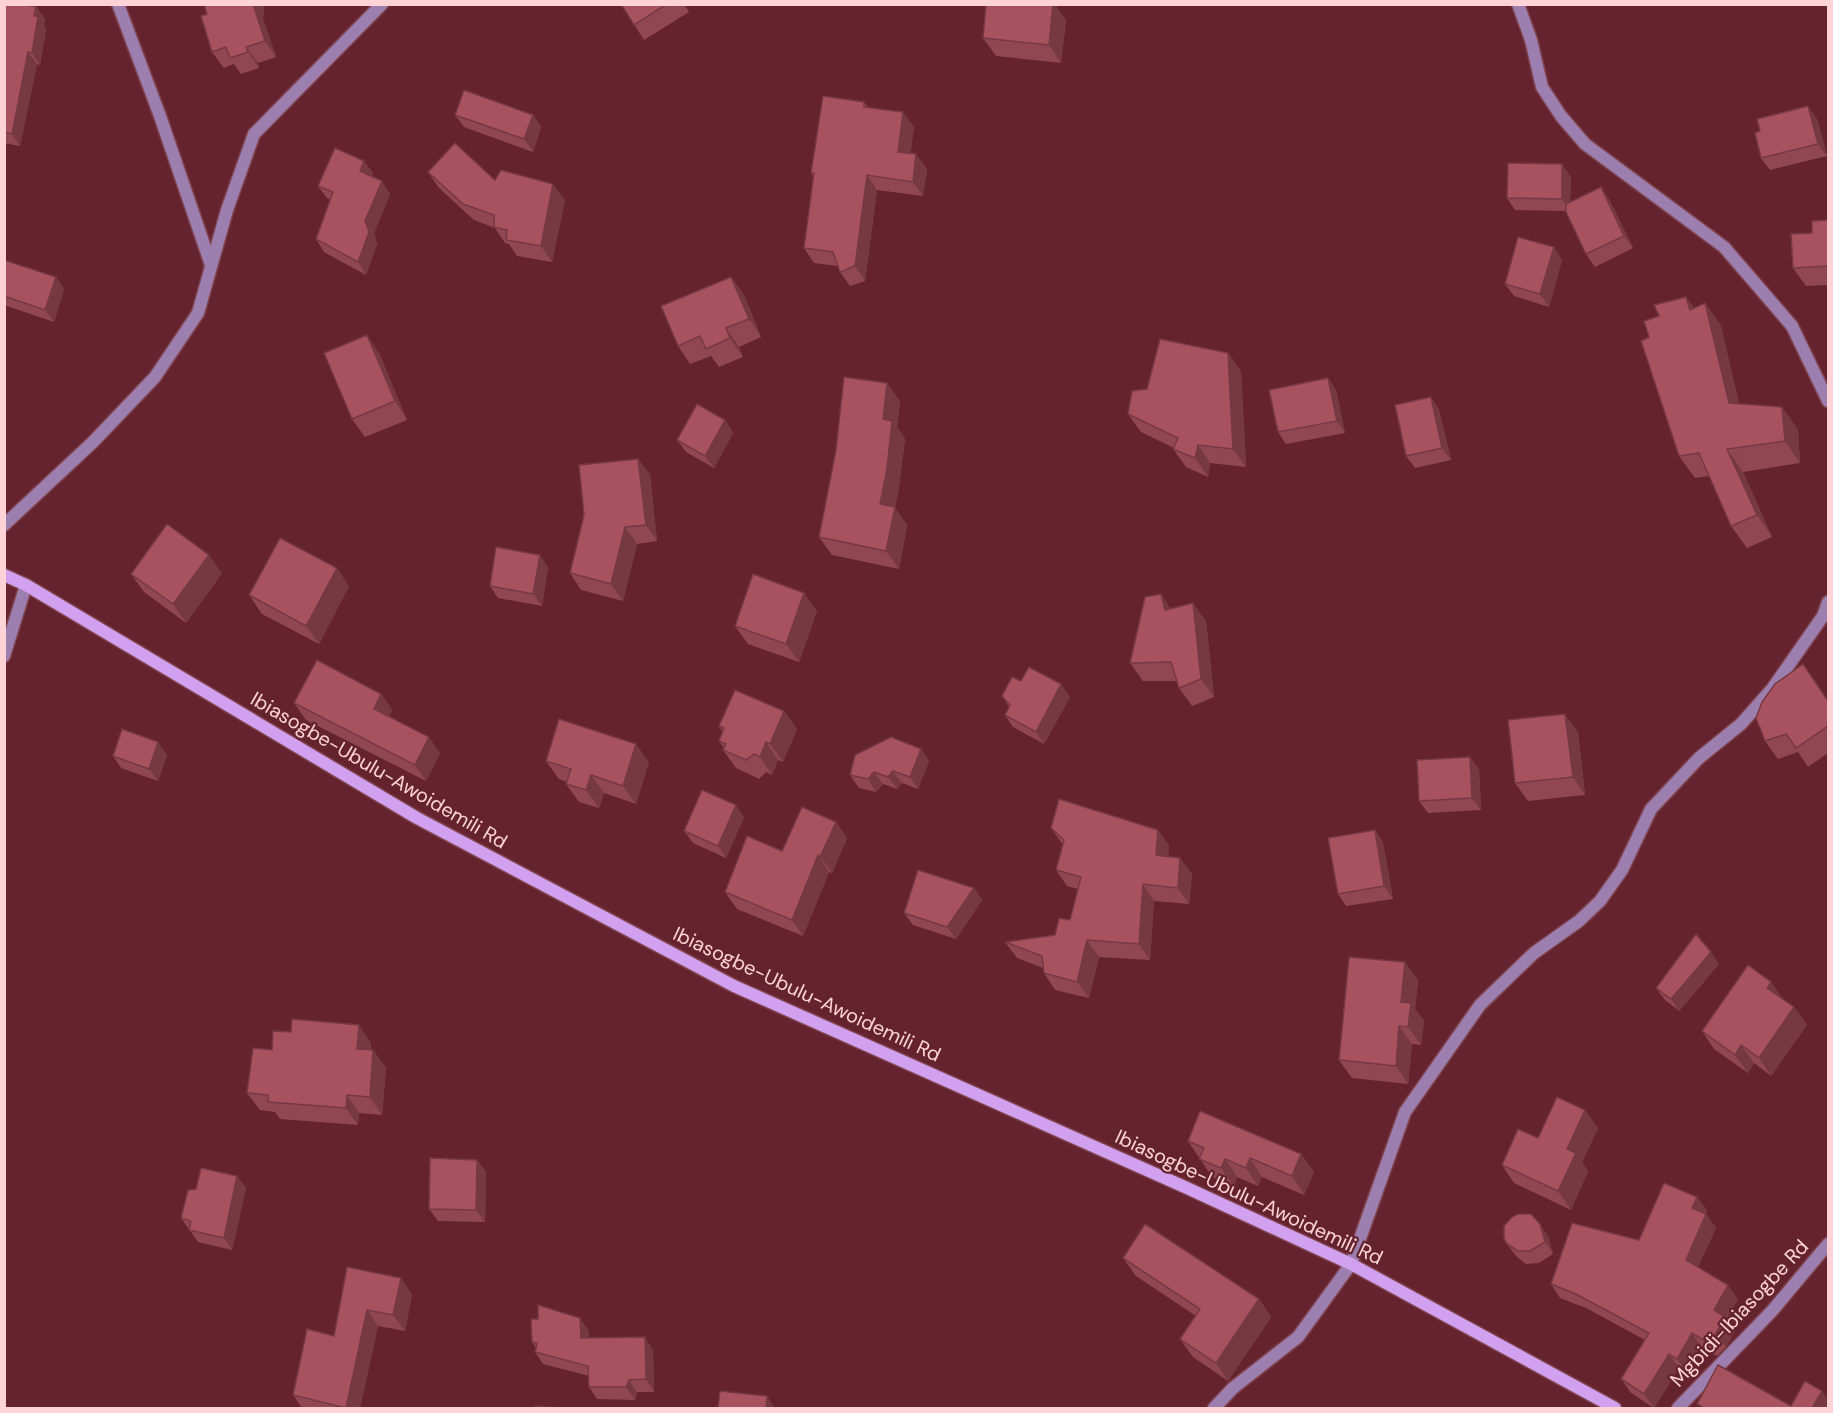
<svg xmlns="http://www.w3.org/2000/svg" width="1833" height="1413" font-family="'DM Sans',sans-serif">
<rect width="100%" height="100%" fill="#64232f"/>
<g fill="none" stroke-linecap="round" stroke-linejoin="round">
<defs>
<g id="street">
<path d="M118,4l42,112 51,149"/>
<path d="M1518,4l13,36 11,47 19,29 24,28 139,103 68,79 36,75"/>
<path d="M4,525l89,-83 62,-65 43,-64 29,-103 27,-76 128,-130"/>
<path d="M4,656l22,-71"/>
<path d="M1214,1408l19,-20 65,-51 53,-73 54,-152 75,-107 54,-52 45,-32 21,-20 22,-31 29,-61 48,-51 42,-34 31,-35 51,-73 5,-14"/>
<path d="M1678,1408l94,-97 56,-67"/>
</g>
<path id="secondary" d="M4,575l22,10 391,233 317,168 453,202 164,76 264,144"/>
</defs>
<use href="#street" stroke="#80434d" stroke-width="15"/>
<use href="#secondary" stroke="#80434d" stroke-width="15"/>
<use href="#street" stroke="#9c7eaf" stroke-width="12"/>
<use href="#secondary" stroke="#d1a1ef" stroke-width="12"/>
</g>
<g fill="#914752">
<path d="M4,4l32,3 9,12 -1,6 2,4 -6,36 -3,-1 -17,82 -16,-3z"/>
<path d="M204,4h60l-1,15 13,38 -18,6 1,5 -18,6 -7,-10 -10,4 -12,-16 -5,-38z"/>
<path d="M621,4h63l5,8 -45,28z"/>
<path d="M1066,20l-5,43 -65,-7 -13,-18z"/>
<path d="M864,102l4,5 46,20 -4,26 17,16 -4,27 -46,-6 -12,91 -15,5 -10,-14 -2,-6 -24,-3 -10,-15 9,-71 -2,-4z"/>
<path d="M455,115h78l8,12 -8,25 -69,-25z"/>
<path d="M1817,119l10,37 -57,14 -9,-12 -1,-27z"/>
<path d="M364,161l9,12 -2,4 19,17 -16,39 3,11 -11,31 -42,-23 -8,-13 15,-39 -4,-2 -9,-12z"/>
<path d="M428,172l67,8 70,20 -13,62 -35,-6 -8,-12 -4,-1 -10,-15 -21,-8 -35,-32z"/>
<path d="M1571,177l-1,25 39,-3 24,49 -38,19 -9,-13 -20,-43 -51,-1 -8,-12z"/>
<path d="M1828,220v65l-22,1 -13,-18 19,-35z"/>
<path d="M4,260l52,17 8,12 -10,33 -50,-17z"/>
<path d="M1562,260l-13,47 -35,-11 -9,-12z"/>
<path d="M731,277l13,18 17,42 -22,10 4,10 -24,10 -8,-11 -21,8 -12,-18z"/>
<path d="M1686,297l8,11 11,-5 16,23 18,78 43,3 16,23 2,33 -57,9 29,65 -25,11 -16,-22 -22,-50 -14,2 -16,-22 -30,-119 10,-21z"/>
<path d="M379,353l28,67 -42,17 -13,-18z"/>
<path d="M1228,353l13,19 5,95 -36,-4 -2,14 -22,-10 -13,-18 1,-1 -33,-16 -13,-18 19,-25z"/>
<path d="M1328,378l8,12 9,43 -59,11 -8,-12z"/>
<path d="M1431,397l8,13 12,50 -36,8 -9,-12z"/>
<path d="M900,401l-3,26 8,12 -6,48 -4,21 12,17 -8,44 -67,-14 -13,-18z"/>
<path d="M725,420l8,13 -19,35 -28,-16 -9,-12z"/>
<path d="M638,459l12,16 7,66 -20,3 -14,57 -42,-11 -11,-17z"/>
<path d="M548,567l-6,39 -44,-8 -8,-12z"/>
<path d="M222,573l-36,50 -42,-31 -13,-18z"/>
<path d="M349,586l-30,58 -57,-30 -13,-19z"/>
<path d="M817,611l-18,51 -51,-18 -13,-18z"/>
<path d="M1206,621l8,76 -22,9 -13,-18 -2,-7h-34l-13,-18z"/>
<path d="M1021,681l49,16 -26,47 -31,-17 -8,-12 4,-8 -7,-11z"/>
<path d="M381,694l11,16 -3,7 51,36 -14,28 -120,-61 -12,-17z"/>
<path d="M1828,701v52l-20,14 -10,-15 -20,7 -13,-18z"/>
<path d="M719,726l78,3 -14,33 -5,-2 -6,15 -6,-3 -7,7 -23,-11 -13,-18 1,-2 -5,-7 4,-9z"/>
<path d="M1578,732l7,63 -57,6 -13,-18z"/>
<path d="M921,749l8,12 -11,28 -16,-6 -5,6 -14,-5 -7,8 -17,-4 -9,-13z"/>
<path d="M167,755l-9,26 -37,-13 -8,-12z"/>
<path d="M546,761l103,1 -13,42 -32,-11 -5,15 -20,-6 -13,-18 1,-2 -8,-3z"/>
<path d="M1479,769l2,41 -53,3 -9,-12z"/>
<path d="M744,817l-18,41 -33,-15 -9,-12z"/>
<path d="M836,822l11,16 -15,35 -3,-1 -26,64 -66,-27 -12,-17 57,-41z"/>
<path d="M1051,828l107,2 11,16 -1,10 24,18 -3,30 -35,-3 -4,59 -51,-3 -10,41 -34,-8 -11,-17 -1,-5 -26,-10 -12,-16 50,-7 15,-15 8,-31 -11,-3 -11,-16 7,-25z"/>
<path d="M1375,830l8,13 10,56 -47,7 -8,-12z"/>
<path d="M974,888l8,12 -26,39 -43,-14 -9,-12z"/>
<path d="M1719,964l-40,47 -14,-11 -9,-12z"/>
<path d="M1418,980l-3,29 9,12 -3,24 -9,-1 -4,40 -56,-6 -13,-18z"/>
<path d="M1783,999l11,8 13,18 -36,51 -17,-13 -6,10 -34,-24 -12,-18z"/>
<path d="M371,1043v7h2l13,18 -4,47 -23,-2 -1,12 -78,-6 -5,-7 -15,-2 -13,-17 25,-43z"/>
<path d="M1598,1128l-16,34 6,9 -17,39 -57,-27 -12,-18 36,-27z"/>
<path d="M1188,1141l113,13 13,18 -10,23 -42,-18 -4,9 -21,-9 -3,9 -22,-9z"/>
<path d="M477,1160l9,12 -1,50 -47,-1 -9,-12z"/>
<path d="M237,1176l9,12 -14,62 -34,-8 -17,-24 15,-29z"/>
<path d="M1697,1197l10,14 -1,3 10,14 -18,39 40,32 -11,19 8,13 -9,16 -9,9 -15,-9 -15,26 -8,-5 -25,40 -23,-15 -10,-14 24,-39 -59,-32 -26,-10 -9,-14 88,-44z"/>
<path d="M1548,1236l5,18 -14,9 -13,1 -10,-8 -9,-12z"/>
<path d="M1123,1258l136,41 12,18 -43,64 -35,-24 -13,-18 16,-23 -60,-40z"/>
<path d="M347,1267l65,27 -7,37 -27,-5 -18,82h-58l-9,-13 41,-59z"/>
<path d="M589,1331v7l64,12 1,42h-17l-2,8 -38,-1 -8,-12v-11l-46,-12 -8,-12 1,-4 -4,-6z"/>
</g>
<g fill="#763942">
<path d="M253,4h11l-1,15 13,38 -11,-16z"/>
<path d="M1053,4h2l11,16 -5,43 -12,-18z"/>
<path d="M36,7l9,12 -1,6 2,4 -6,36 -8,-12 2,-37z"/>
<path d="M246,47l12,16 1,5 -11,-16z"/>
<path d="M28,52l9,12 -17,82 -8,-12z"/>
<path d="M1808,106l9,13 10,37 -9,-12z"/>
<path d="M903,112l11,15 -5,40 -11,-15z"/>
<path d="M533,115l8,12 -8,25 -9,-13z"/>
<path d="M916,154l11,15 -4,27 -10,-14z"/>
<path d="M364,161l9,12 -5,11 -8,-13z"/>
<path d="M1562,164l9,13 -1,34 -8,-12z"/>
<path d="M867,175l10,15 -12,91 -10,-15z"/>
<path d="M382,181l8,13 -16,39 3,11 -11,31 -8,-13 7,-41z"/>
<path d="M553,184l12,16 -13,62 -11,-16z"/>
<path d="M1601,187l8,12 24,49 -9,-12z"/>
<path d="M1554,247l8,13 -13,47 -9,-13z"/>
<path d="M56,277l8,12 -10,33 -9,-12z"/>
<path d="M731,277l13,18 17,42 -12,-18z"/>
<path d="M1686,297l16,22 -12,-9z"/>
<path d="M1705,303l16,23 23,100 -15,-23z"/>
<path d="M726,328l13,19 4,10 -13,-19z"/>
<path d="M367,335l12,18 28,67 -12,-19z"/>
<path d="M1228,353l13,19 5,95 -13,-18z"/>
<path d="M1328,378l8,12 9,43 -8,-12z"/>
<path d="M887,383l13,18 -3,26 8,12 -6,48 -4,21 12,17 -8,44 -13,-18 -6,-47 3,-85z"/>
<path d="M1431,397l8,13 12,50 -9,-12z"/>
<path d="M1782,407l16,23 2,33 -15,-22z"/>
<path d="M725,420l8,13 -19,35 -9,-12z"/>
<path d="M1198,445l12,18 -2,14 -13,-19z"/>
<path d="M1727,449l16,23 29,65 -15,-22z"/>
<path d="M638,459l12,16 7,66 -11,-16z"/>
<path d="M625,527l12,17 -14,57 -12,-17z"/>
<path d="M209,555l13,18 -36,50 -13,-19z"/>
<path d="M540,555l8,12 -6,39 -9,-12z"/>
<path d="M337,568l12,18 -30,58 -13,-18z"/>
<path d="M804,593l13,18 -18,51 -13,-18z"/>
<path d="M1161,594l12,18 -8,-2z"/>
<path d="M1193,603l13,18 8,76 -13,-18z"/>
<path d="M1061,684l9,13 -26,47 -8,-12z"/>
<path d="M381,694l11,16 -7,15 -11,-16z"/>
<path d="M784,711l13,18 -14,33 -13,-18z"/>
<path d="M1565,714l13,18 7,63 -12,-18z"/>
<path d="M429,737l11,16 -14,28 -11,-16z"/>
<path d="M158,742l9,13 -9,26 -9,-12z"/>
<path d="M766,742l12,18 -6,15 -12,-18z"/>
<path d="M636,744l13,18 -13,42 -13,-18z"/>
<path d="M921,749l8,12 -11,28 -8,-12z"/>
<path d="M1470,757l9,12 2,41 -9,-12z"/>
<path d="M893,771l9,12 -5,6 -9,-12z"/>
<path d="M874,772l9,12 -7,8 -8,-13z"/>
<path d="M591,775l13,18 -5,15 -13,-18z"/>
<path d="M736,805l8,12 -18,41 -8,-12z"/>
<path d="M836,822l11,16 -15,35 -12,-16z"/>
<path d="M1158,830l11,16 -2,25 -11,-16z"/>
<path d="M1375,830l8,13 10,56 -9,-13z"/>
<path d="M818,855l11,17 -26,64 -11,-16z"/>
<path d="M1180,858l12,16 -3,30 -11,-16z"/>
<path d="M1143,884l11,17 -4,59 -11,-16z"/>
<path d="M974,888l8,12 -26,39 -9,-12z"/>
<path d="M1087,940l12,17 -10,41 -12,-16z"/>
<path d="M1711,952l8,12 -40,47 -8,-12z"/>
<path d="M1405,962l13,18 -3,29 9,12 -3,24 -13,-18 -7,-25z"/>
<path d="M1771,982l13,18 -17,-12z"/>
<path d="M1794,1007l13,18 -36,51 -12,-18z"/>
<path d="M359,1025l12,18 -2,24 -12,-18z"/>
<path d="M1399,1026l13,18 -4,40 -12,-18z"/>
<path d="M1741,1045l13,18 -6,10 -13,-18z"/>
<path d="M373,1050l13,18 -4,47 -12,-18z"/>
<path d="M347,1095l12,18 -1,12 -12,-17z"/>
<path d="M1585,1110l13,18 -16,34 6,9 -17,39 -13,-19 9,-42z"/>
<path d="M1301,1154l13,18 -10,23 -12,-19z"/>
<path d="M1250,1158l12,19 -4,9 -12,-18z"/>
<path d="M1225,1159l12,18 -3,9 -13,-18z"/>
<path d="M477,1160l9,12 -1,50 -9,-12z"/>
<path d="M237,1176l9,12 -14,62 -8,-12z"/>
<path d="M1697,1197l10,14 -5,10 -10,-13z"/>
<path d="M1706,1214l10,14 -21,46 -9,-14z"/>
<path d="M1540,1224l8,12 5,18 -8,-12z"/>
<path d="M401,1278l11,16 -7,37 -12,-16z"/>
<path d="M1728,1285l10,14 -11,19 8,13 -9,16 -10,-14 -2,-23z"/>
<path d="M1259,1299l12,18 -43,64 -12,-18z"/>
<path d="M367,1310l11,16 -18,82h-14z"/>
<path d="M580,1318l9,13v20l-8,-13z"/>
<path d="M1692,1333l10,14 -15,26 -10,-14z"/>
<path d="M645,1337l8,13 1,42 -8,-13z"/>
<path d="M1669,1354l10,14 -25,40 -10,-14z"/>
<path d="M629,1380l8,12 -2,8 -9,-13z"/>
<path d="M1822,1391l6,9v8h-16z"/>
<path d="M767,1396l8,12h-9z"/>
</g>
<g fill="#a9525f" stroke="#763942" stroke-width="1.5">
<path d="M4,4h19l13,3 -2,9h4l-6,37 -4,-1 -16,82 -8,-2z"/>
<path d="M204,4h49l12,37 -19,6 2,5 -18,6 -4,-11 -14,5 -11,-36 6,-2z"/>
<path d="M621,4h46l-33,21z"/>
<path d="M986,4h67l-4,41 -66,-7z"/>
<path d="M464,90l69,25 -9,24 -69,-24z"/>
<path d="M823,96l41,6v5l39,5 -5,40 18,2 -3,28 -46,-7 -12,91 -15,6 -7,-20 -29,-4 10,-75h-3z"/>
<path d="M1808,106l10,38 -57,14 -6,-25 5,-2 -3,-12z"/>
<path d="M455,143l40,37 6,-10 52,14 -12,62 -35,-6 1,-10 -13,-3v-12l-31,-11 -35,-32z"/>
<path d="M335,148l29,13 -4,10 22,10 -17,40 4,11 -11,30 -42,-23 17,-47 -15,-6z"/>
<path d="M1508,163l54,1v35l-55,-1z"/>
<path d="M1601,187l23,49 -38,18 -20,-42v-8z"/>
<path d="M1828,220v46l-35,2 -2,-34 21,-1v-12z"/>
<path d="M1518,237l36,10 -14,47 -35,-10z"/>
<path d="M4,260l52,17 -11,33 -41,-14z"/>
<path d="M731,277l18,42 -23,9 4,10 -24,11 -6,-13 -22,10 -17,-40z"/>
<path d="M1686,297l4,13 15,-7 24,100 53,4 3,34 -58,8 30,66 -26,11 -32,-73 -20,3 -38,-115 8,-4 -5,-16 15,-5 -5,-11z"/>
<path d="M367,335l28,66 -43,18 -28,-66z"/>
<path d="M1160,339l68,14 5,96 -35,-4 -3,13 -22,-9 5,-11 -50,-24 4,-23 15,-2z"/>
<path d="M844,377l43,6 -4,36 9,2 -5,48 -7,35 15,3 -9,44 -67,-14 17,-87z"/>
<path d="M1328,378l9,43 -59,11 -9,-42z"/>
<path d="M1431,397l11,51 -36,8 -11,-51z"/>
<path d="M697,404l28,16 -20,36 -28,-16z"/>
<path d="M638,459l8,66 -21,2 -14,57 -41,-11 14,-58 -5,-50z"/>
<path d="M167,524l42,31 -36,49 -42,-30z"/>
<path d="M280,538l57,30 -31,58 -57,-31z"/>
<path d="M496,547l44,8 -7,39 -43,-8z"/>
<path d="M753,574l51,19 -18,51 -51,-18z"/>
<path d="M1161,594l4,16 28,-7 8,76 -22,9 -8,-26 -41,1 15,-66z"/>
<path d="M317,660l64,34 -7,15 55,28 -14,28 -121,-62z"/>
<path d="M1803,664l25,37v25l-32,22 -10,-14 -21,7 -9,-23 6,-16 13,-18z"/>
<path d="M1029,667l32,17 -25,48 -31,-17 5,-10 -8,-9 10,-19 9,4z"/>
<path d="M735,690l49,21 -14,33 -4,-2 -6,15 -6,-3 -8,6 -23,-10 3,-6 -7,-3 5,-13 -5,-2z"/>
<path d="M1565,714l8,63 -58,6 -7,-63z"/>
<path d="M559,719l77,25 -13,42 -32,-11 -5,15 -20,-6 5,-15 -25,-8z"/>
<path d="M122,729l36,13 -9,27 -36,-13z"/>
<path d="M891,737l30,12 -11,28 -17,-6 -5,6 -14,-5 -6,7 -18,-4 5,-20z"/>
<path d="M1470,757l2,41 -53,3 -2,-41z"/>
<path d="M702,790l34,15 -18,41 -34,-15z"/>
<path d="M1059,799l99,31 -2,25 24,3 -2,30 -35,-4 -4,60 -52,-4 -10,42 -33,-9 -2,-17 -37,-14 50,-7 4,-17 11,2 11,-43 -25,-7 8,-30 -13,-12z"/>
<path d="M802,807l34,15 -16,35 -2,-2 -26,65 -67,-28 22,-56 35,15z"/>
<path d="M1375,830l9,56 -46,8 -10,-56z"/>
<path d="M918,870l56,18 -27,39 -43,-14z"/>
<path d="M1696,934l15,18 -40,47 -15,-11z"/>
<path d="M1349,957l56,5 -4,40 10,1 -3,24 -9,-1 -3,40 -57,-6z"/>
<path d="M1748,965l23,17 -4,6 27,19 -35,51 -18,-13 -6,10 -33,-24z"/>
<path d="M292,1019l67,6 -2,24 16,1 -3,47 -23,-2 -1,13 -78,-6v-7l-21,-2 6,-45 19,2 1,-19 18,1z"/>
<path d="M1557,1097l28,13 -18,39 9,4 -18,38 -56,-26 16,-36 20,9z"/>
<path d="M1200,1111l101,43 -9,22 -42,-18 -4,10 -21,-9 -4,9 -22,-9 5,-11 -16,-7z"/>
<path d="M430,1158l47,2 -1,50 -47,-1z"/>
<path d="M201,1168l36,8 -13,62 -35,-8 2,-9 -10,-3 7,-28 8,-1z"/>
<path d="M1664,1183l33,14 -5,11 14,6 -20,46 42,25 -14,25 11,7 -9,16 -9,9 -15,-9 -15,26 -8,-5 -25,40 -23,-15 28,-46 -73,-39 -25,-10 21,-61 67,17z"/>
<path d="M1518,1214h13l9,10 5,18 -15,9h-12l-11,-7 -3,-6v-12l8,-9z"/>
<path d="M1145,1224l114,75 -43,64 -36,-24 20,-30 -77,-51z"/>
<path d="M347,1267l54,11 -8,37 -26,-5 -21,98 -53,-13 14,-66 27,7z"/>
<path d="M538,1305l42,13 1,20 64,-1 1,42 -17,1 -3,7h-37l-1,-21 -53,-14 2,-9 -5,-1 -1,-23h7z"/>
<path d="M1718,1365l73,41 14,-25 17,10 -10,17h-108l-7,-4z"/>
<path d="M720,1391l47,5 -1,12h-48z"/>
<path d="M535,1406l22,2h-22z"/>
</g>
<g text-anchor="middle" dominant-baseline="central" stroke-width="4.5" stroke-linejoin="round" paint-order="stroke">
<g font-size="20" fill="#fdd3d7" stroke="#64232f">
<text transform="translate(379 770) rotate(30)">Ibiasogbe-Ubulu-Awoidemili Rd</text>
<text transform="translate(807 994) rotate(25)">Ibiasogbe-Ubulu-Awoidemili Rd</text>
<text transform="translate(1249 1197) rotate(25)">Ibiasogbe-Ubulu-Awoidemili Rd</text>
<text transform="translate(1739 1313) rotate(-47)">Mgbidi-Ibiasogbe Rd</text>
</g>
</g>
<rect width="1833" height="1413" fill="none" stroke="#fdd3d7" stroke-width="12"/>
</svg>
